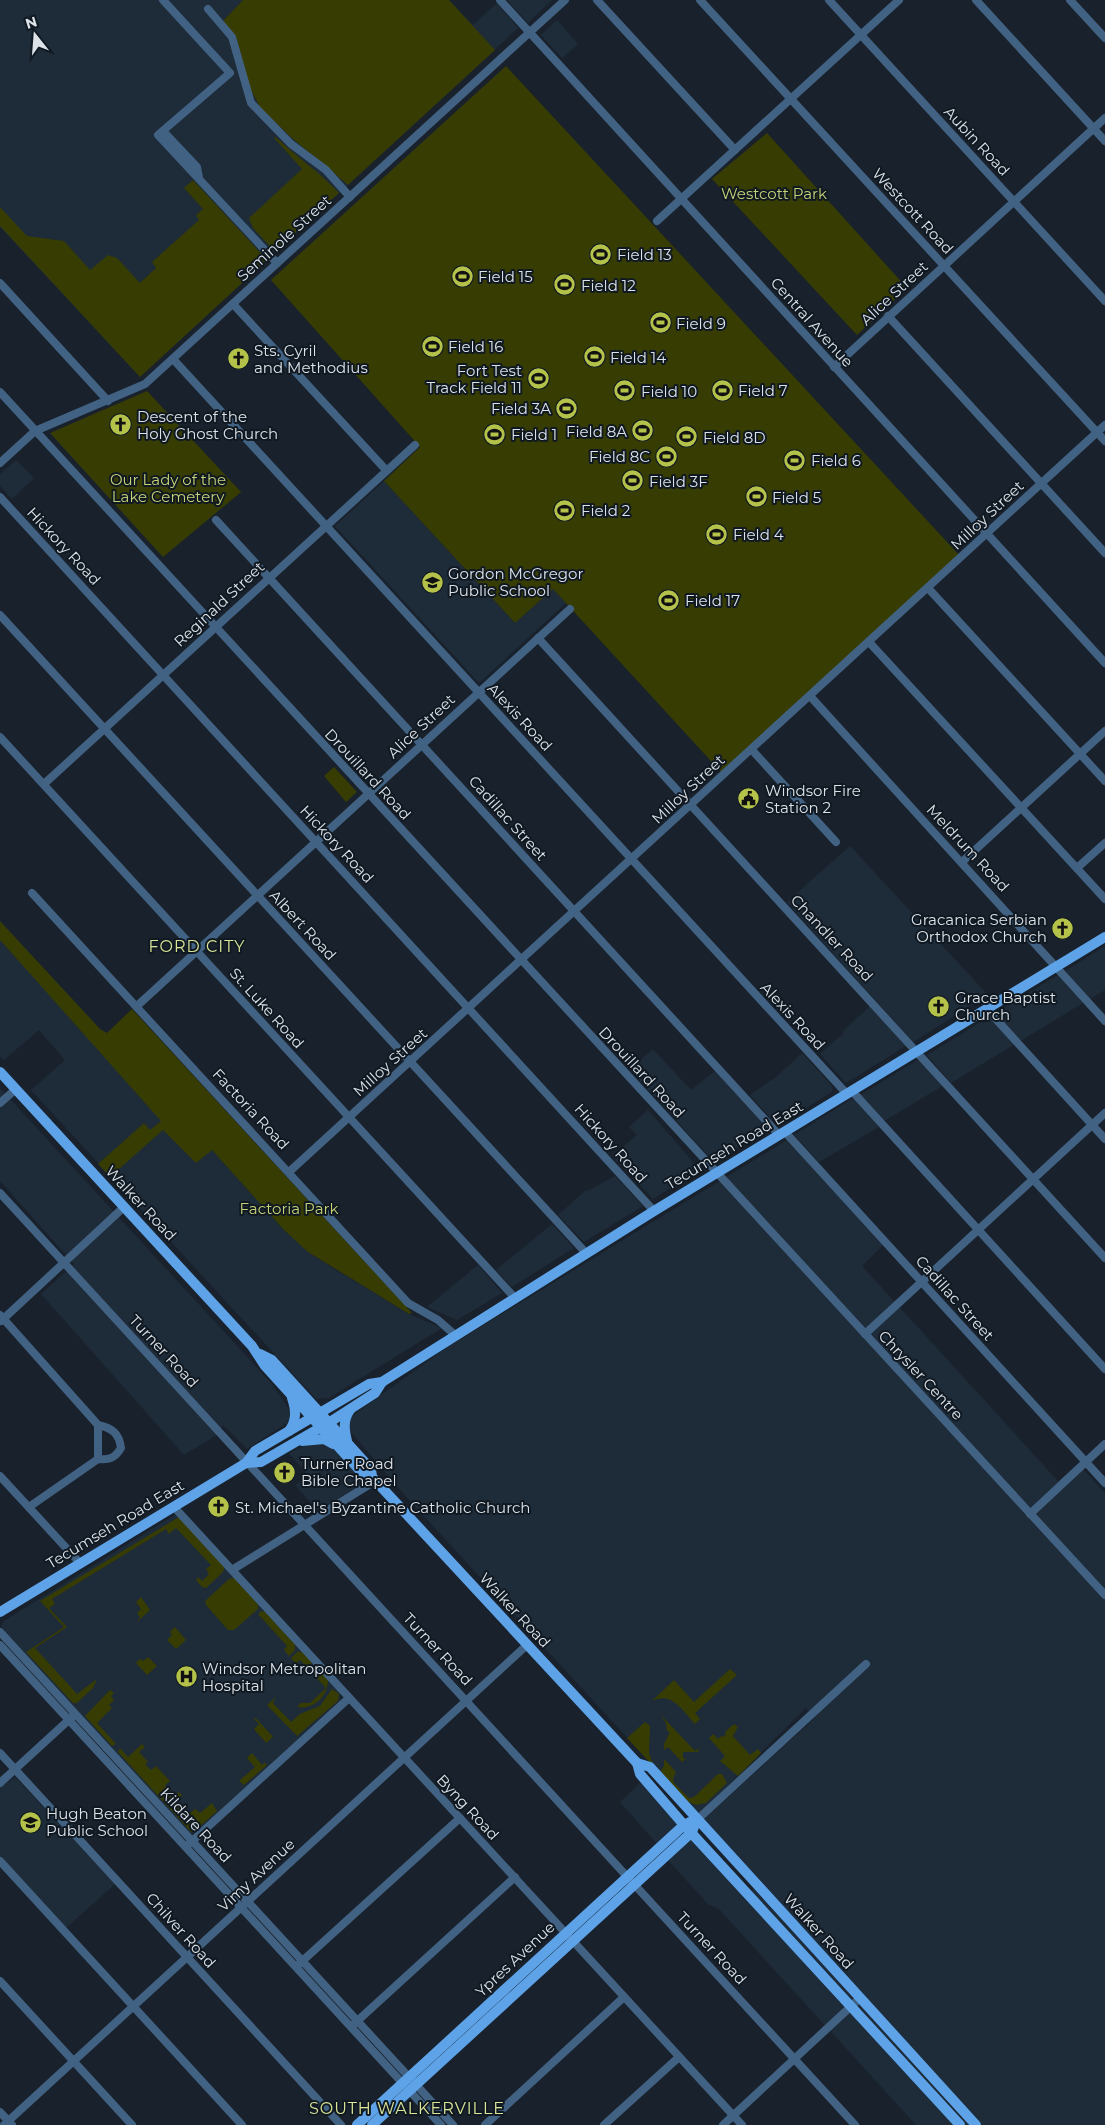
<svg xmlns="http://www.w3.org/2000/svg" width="1105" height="2125" font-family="Montserrat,sans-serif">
<rect width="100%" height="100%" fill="#19222c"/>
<g fill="#1e2b39">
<path d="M0,0h449l24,25 24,-22 21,25 -378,349 -140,-150z"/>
<path d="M507,0h45l-24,23z"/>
<path d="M557,20l21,24 -16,14 -21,-23z"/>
<path d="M16,460l18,18 -22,21 -12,-13v-12z"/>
<path d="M384,481l131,142 38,-34 13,14 -87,80 -144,-157z"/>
<path d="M850,846l138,149 -75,47 -126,-140z"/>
<path d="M0,921l100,108 7,4 177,197 34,29 91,55 33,14 -113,70 -13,1 -285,-309 34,-30 -26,-30 -35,30 -4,-4z"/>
<path d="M1105,946v44l-15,9 -25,-28z"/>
<path d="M1058,975l25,28 -64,39 -24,-29z"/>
<path d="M870,1006l36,40 -60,37 -26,-29 21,-19 1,2 2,-7z"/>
<path d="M989,1017l26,27 -64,39 -24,-28z"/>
<path d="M653,1049l38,41 24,-19 53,58 -54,33 -84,-92z"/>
<path d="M802,1053l31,34 -1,5 -52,32 -7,-3 -23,-26 26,-18z"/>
<path d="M919,1059l25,26 -60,36 -24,-26z"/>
<path d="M0,1088l272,296 20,30 -5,9 -40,26 -24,-24 -6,10 -33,20 -143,-161 33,-30 -74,-83z"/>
<path d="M853,1098l26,29 -60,35 -25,-27z"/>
<path d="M648,1110l52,60 -47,29 -41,-43 25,-21 -8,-8z"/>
<path d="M787,1140l96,105 -21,21 196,215 20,-17 27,29v632h-189l-198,-217 -9,-3 -43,-47 24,-19 55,56 15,-11 -57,-64 112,-102 -9,-10 -108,107 -296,-323 -52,-61 -1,-7 3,-8 94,-68z"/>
<path d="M615,1176l28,30 -59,36 -26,-27 28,-25 1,1z"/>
<path d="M552,1224l22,24 -62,39 -16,-17z"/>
<path d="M478,1265l24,28 -45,27 -30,-13z"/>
<path d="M312,1442l19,3 35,38 -47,29 -24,-27 14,-9 -20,-23z"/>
<path d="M176,1514l164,179v7l-144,133 -6,1 -186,-202 -3,-6 3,-5z"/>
<path d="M15,1777l100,107 -49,44 -66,-71v-69z"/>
<path d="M641,1782l39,43 -22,20 -38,-43z"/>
</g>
<g fill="#373c02">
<path d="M243,0h206l46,50 -147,135 -55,-46 -32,-30 -12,-23 -12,-46 -14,-19z"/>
<path d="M506,66l454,490 -238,217 -169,-184 -38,34 -131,-142 36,-34 -149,-167z"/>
<path d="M767,133l140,155 -50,47 -145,-156z"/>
<path d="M276,137c20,20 44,35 63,56l-64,59 -22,-24 -4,-10 53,-49 -28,-31z"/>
<path d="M193,180l74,80 -127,117 -140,-151v-19l27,29 37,5 26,29 18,-15 9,3 23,25 16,-15 -4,-6 47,-42 -3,-5 7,-6 -19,-21z"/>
<path d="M147,391l94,101 -78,65 -113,-124z"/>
<path d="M334,767l23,25 -11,10 -22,-26z"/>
<path d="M0,921l100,108 7,4 25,-24 280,304 -3,1 -101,-62 -24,-22 -72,-80 -16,13 -33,-33 -53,47 -12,-13 46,-41 6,7 11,-9 -161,-181z"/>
<path d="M179,1517l46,50 -3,6 -16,15 -4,-1 -6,-7 2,-3 4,4 7,-7 -3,-5 5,-4 -35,-37 -7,6 -3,-5 -114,70 3,5 -6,4 18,19 -32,21 42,46 20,-15 -4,9 -16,15h-4l-47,-51 38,-25 -24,-26z"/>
<path d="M234,1578l24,26v5l-24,21h-6l-22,-25 -1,-4 24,-22z"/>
<path d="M141,1597l9,13 -13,12 3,-5 -3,-4 4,-4 -5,-7z"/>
<path d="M261,1611l4,1 30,32v6l-6,6 -5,-6 3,-4 -29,-32z"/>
<path d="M175,1627l11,13 -10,9 -9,-9 5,-5 -2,-3z"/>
<path d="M297,1652h5l10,10 -3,7 -9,-9 -4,4 -5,-6z"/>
<path d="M148,1657l9,9 -10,9 -11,-12 4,-4 3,2z"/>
<path d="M730,1669l7,6 -42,38 5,6 -5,5c-13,-14 -23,-33 -43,-23l22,-21 20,22z"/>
<path d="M318,1672l4,1 6,7c0,17 -15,30 -31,27l4,-4h9l16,-15 -13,-14z"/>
<path d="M332,1689l7,5 -1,7 -41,35 -30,-31 9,-8 -3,6 18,19 9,-8 20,-8z"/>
<path d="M110,1690l4,3 -3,3 3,4 -5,5 3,3 -15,15 19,21 -4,2 -27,-30z"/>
<path d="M660,1714l35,37 4,-3 -1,4h-15v6l3,1 -4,3 -14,-15 -4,3v-6l6,-12 -3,-1 -1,-8z"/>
<path d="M256,1718l17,19 -7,6 -12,-14 5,-5 -5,-5z"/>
<path d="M645,1722l5,4 -1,27 5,14 -27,-29z"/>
<path d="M734,1724l4,3 -5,9 17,19 8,-6 3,4 -23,23 -18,-15 5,-5 -16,-18 4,-4 5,5 3,-3 2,1 3,-3 -1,-2z"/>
<path d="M142,1744l3,3 -6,5 9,10 -3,2 6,6 5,-4 14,15 -5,4 10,11 4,-4 3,3 -6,6 12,14 7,-6 5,4 12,-10 5,8 -22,20 -4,1 -73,-80 2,-4 8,9z"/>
<path d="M252,1753l10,12 3,-3 2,3 -23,20 -5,-4 16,-14 -8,-9z"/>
<path d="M664,1759l12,13 -3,7 1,4 15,15 5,-1 24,-23h4l5,9 -21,20 -10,2 -10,-4 -27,-28 5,-7z"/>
</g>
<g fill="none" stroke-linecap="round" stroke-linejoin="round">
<g stroke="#426283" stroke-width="8">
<path d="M163,0l67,73 -72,62 119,128"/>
<path d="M500,0l605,663"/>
<path d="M597,0l138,150"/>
<path d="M700,0l405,441"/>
<path d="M829,0l276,301"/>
<path d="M976,0l129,141"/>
<path d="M1070,0l35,38"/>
<path d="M208,9l24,28 19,66 40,41 35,26 24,27"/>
<path d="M163,131l34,36 2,11"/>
<path d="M657,221l242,-221"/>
<path d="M0,283l108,118"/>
<path d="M233,304l153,166"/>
<path d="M888,316l217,237"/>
<path d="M173,359l674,735"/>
<path d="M834,367l271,-249"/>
<path d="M0,392l1105,1203"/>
<path d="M0,463l35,-32 110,-47 420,-384"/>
<path d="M0,497l654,714"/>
<path d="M216,520l563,615"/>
<path d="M928,588l177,193"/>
<path d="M0,615l586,638"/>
<path d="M538,638l567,620"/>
<path d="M869,642l236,257"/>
<path d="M810,696l295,325"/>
<path d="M0,737l515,561"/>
<path d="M752,750l84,92"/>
<path d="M44,784l371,-339"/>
<path d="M962,862l143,-131"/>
<path d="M1077,868l28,-25"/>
<path d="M32,893l376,410 30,17 17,15"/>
<path d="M137,1006l433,-397"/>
<path d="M988,1008l7,10 110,121"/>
<path d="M852,1091l253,278"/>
<path d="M0,1103l16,-14"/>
<path d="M785,1132l320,351"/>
<path d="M289,1172l816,-747"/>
<path d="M0,1193c283,312 570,621 855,932"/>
<path d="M0,1315l98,110v34l-69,48"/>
<path d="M1,1321l123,-114"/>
<path d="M865,1334l240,-221"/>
<path d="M98,1425c14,3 21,8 23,23 -6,10 -11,12 -23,11"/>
<path d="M0,1476l80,87"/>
<path d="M174,1507l568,618"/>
<path d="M1030,1514l75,-70"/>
<path d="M232,1570l143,-89"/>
<path d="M0,1632l453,493"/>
<path d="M0,1645l441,480"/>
<path d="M0,1753l341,372"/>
<path d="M0,1783l72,-66"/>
<path d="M698,1819l168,-155"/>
<path d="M189,1844l160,-146"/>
<path d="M0,1861l242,264"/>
<path d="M299,1964l161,-146"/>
<path d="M0,1981l132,144"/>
<path d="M354,2024l161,-147"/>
<path d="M0,2112l12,13"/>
<path d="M4,2125l523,-480"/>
<path d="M485,2125l139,-128"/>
<path d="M604,2125l75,-68"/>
<path d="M723,2125l137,-127"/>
</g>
<g stroke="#5ea3e8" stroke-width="10">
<path d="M0,1072l252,274 13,20 98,108 9,3 265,286 3,11 44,51 276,300"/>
<path d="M260,1354l12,6 99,109 1,8"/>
<path d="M289,1431c8,-11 7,-21 3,-33"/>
<path d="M302,1441l22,-2 9,5"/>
<path d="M347,1441c-3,-12 -4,-21 3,-31"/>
<path d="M246,1463l15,-1 69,-40 45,-29 7,-11"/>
<path d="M0,1612l246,-149 9,-12 114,-67 13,-2 272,-171 451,-274"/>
<path d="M637,1763l13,4 326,358"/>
<path d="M357,2125l327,-300 6,-3"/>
<path d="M372,2125l320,-293 2,-5"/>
</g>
</g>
<defs>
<symbol id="stadium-disc" viewBox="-11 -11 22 22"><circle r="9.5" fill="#b4c24a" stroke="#101922"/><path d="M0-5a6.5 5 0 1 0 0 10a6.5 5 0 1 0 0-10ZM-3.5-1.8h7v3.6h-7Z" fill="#111"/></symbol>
<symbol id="church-disc" viewBox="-11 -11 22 22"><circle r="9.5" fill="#b4c24a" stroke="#101922"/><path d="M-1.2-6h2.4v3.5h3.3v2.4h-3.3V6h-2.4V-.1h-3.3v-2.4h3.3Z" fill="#111"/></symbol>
<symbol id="school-disc" viewBox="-11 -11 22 22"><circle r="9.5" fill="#b4c24a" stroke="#101922"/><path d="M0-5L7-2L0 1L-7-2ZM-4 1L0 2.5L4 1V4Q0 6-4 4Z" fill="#111"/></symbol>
<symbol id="civic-disc" viewBox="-11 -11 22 22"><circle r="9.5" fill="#b4c24a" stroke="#101922"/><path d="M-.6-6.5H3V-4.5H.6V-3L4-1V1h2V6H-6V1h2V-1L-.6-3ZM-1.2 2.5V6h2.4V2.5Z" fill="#111"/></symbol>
<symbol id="hospital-disc" viewBox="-11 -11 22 22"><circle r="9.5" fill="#b4c24a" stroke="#101922"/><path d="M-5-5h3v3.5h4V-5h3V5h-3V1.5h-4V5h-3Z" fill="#111"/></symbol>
</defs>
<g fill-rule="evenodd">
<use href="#stadium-disc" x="588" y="242" width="25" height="25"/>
<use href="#stadium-disc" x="450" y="264" width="25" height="25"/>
<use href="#stadium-disc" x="552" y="272" width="25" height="25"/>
<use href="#stadium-disc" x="648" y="310" width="25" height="25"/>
<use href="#stadium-disc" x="420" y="334" width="25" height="25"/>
<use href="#stadium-disc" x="582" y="344" width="25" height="25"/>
<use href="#church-disc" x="226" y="346" width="25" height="25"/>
<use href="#stadium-disc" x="526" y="366" width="25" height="25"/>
<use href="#stadium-disc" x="710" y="378" width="25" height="25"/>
<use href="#stadium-disc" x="612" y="378" width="25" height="25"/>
<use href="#stadium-disc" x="554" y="396" width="25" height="25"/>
<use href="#church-disc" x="108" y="412" width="25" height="25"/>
<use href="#stadium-disc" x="630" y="418" width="25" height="25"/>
<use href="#stadium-disc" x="482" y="422" width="25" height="25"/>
<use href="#stadium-disc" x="674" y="424" width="25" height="25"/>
<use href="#stadium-disc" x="654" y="444" width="25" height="25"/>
<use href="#stadium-disc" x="782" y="448" width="25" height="25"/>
<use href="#stadium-disc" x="620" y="468" width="25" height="25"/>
<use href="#stadium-disc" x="744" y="484" width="25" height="25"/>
<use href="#stadium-disc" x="552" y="498" width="25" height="25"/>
<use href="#stadium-disc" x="704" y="522" width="25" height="25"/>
<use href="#school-disc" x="420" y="570" width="25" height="25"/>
<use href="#stadium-disc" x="656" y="588" width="25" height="25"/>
<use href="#civic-disc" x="736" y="786" width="25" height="25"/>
<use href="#church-disc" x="1050" y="916" width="25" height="25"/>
<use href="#church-disc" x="926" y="994" width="25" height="25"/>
<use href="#church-disc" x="272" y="1460" width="25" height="25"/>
<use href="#church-disc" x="206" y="1494" width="25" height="25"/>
<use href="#hospital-disc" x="174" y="1664" width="25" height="25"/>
<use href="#school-disc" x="18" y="1810" width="25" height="25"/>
</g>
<g text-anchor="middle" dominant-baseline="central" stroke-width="4" stroke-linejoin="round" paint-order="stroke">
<g font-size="15" fill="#dce2e8" stroke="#101922">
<text transform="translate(977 141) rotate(47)">Aubin Road</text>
<text transform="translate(913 211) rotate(47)">Westcott Road</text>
<text transform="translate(284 238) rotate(-42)">Seminole Street</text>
<text transform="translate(894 293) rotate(-43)">Alice Street</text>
<text transform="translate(812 322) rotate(48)">Central Avenue</text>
<text transform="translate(987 515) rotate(-43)">Milloy Street</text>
<text transform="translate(64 546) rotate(47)">Hickory Road</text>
<text transform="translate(219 604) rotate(-43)">Reginald Street</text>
<text transform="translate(520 717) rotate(47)">Alexis Road</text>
<text transform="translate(421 726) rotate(-43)">Alice Street</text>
<text transform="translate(368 774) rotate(47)">Drouillard Road</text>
<text transform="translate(688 789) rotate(-43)">Milloy Street</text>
<text transform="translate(508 818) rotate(48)">Cadillac Street</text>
<text transform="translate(337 844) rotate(47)">Hickory Road</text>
<text transform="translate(968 848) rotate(47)">Meldrum Road</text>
<text transform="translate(303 925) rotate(47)">Albert Road</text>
<text transform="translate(832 938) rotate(47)">Chandler Road</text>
<text transform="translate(267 1008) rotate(48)">St. Luke Road</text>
<text transform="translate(793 1016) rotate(47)">Alexis Road</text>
<text transform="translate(390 1062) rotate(-42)">Milloy Street</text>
<text transform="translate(642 1072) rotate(47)">Drouillard Road</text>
<text transform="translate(251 1109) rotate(47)">Factoria Road</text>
<text transform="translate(611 1143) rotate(48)">Hickory Road</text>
<text transform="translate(734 1145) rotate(-31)">Tecumseh Road East</text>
<text transform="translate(141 1203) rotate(47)">Walker Road</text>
<text transform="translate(955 1298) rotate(48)">Cadillac Street</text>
<text transform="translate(164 1351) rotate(47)">Turner Road</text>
<text transform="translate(921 1375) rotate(47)">Chrysler Centre</text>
<text transform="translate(115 1524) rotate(-31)">Tecumseh Road East</text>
<text transform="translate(515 1610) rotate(47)">Walker Road</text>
<text transform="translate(438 1649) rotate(47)">Turner Road</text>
<text transform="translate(468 1807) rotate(47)">Byng Road</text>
<text transform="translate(196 1825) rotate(47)">Kildare Road</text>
<text transform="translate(256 1875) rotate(-43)">Vimy Avenue</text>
<text transform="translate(181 1930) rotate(48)">Chilver Road</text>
<text transform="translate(819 1931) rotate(48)">Walker Road</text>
<text transform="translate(712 1948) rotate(47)">Turner Road</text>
<text transform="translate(515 1959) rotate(-43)">Ypres Avenue</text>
</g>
<g font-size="15" fill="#c6d278" stroke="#101922">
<text x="774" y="193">Westcott Park</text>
<text x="168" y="479">Our Lady of the<tspan x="168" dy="17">Lake Cemetery</tspan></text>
<text x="289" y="1208">Factoria Park</text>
</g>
<g font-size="15" fill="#dce2e8" stroke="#101922" text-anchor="start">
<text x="617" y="254">Field 13</text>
<text x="478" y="276">Field 15</text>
<text x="581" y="285">Field 12</text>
<text x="676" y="323">Field 9</text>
<text x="448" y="346">Field 16</text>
<text x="254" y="350">Sts. Cyril<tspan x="254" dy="17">and Methodius</tspan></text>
<text x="610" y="357">Field 14</text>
<text x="522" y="370" text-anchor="end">Fort Test<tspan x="522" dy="17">Track Field 11</tspan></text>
<text x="738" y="390">Field 7</text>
<text x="641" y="391">Field 10</text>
<text x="551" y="408" text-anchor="end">Field 3A</text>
<text x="137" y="416">Descent of the<tspan x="137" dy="17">Holy Ghost Church</tspan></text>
<text x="627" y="431" text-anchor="end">Field 8A</text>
<text x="511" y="434">Field 1</text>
<text x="703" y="437">Field 8D</text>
<text x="650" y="456" text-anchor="end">Field 8C</text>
<text x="811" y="460">Field 6</text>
<text x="649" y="481">Field 3F</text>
<text x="772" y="497">Field 5</text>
<text x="581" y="510">Field 2</text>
<text x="733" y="534">Field 4</text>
<text x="448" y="573">Gordon McGregor<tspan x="448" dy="17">Public School</tspan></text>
<text x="685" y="600">Field 17</text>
<text x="765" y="790">Windsor Fire<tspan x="765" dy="17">Station 2</tspan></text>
<text x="1047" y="919" text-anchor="end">Gracanica Serbian<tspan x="1047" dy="17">Orthodox Church</tspan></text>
<text x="955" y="997">Grace Baptist<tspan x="955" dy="17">Church</tspan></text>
<text x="301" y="1463">Turner Road<tspan x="301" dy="17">Bible Chapel</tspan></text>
<text x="235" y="1507">St. Michael's Byzantine Catholic Church</text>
<text x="202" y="1668">Windsor Metropolitan<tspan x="202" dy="17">Hospital</tspan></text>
<text x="46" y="1813">Hugh Beaton<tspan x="46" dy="17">Public School</tspan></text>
</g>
<g font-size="16" letter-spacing="1" fill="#d9e597" stroke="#101922">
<text x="197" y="946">FORD CITY</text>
<text x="407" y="2108">SOUTH WALKERVILLE</text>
</g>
</g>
<g transform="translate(35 35) rotate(343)" stroke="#101922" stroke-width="4" paint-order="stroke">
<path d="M0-4L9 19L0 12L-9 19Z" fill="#dce2e8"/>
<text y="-8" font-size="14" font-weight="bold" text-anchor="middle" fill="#dce2e8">N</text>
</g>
</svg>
